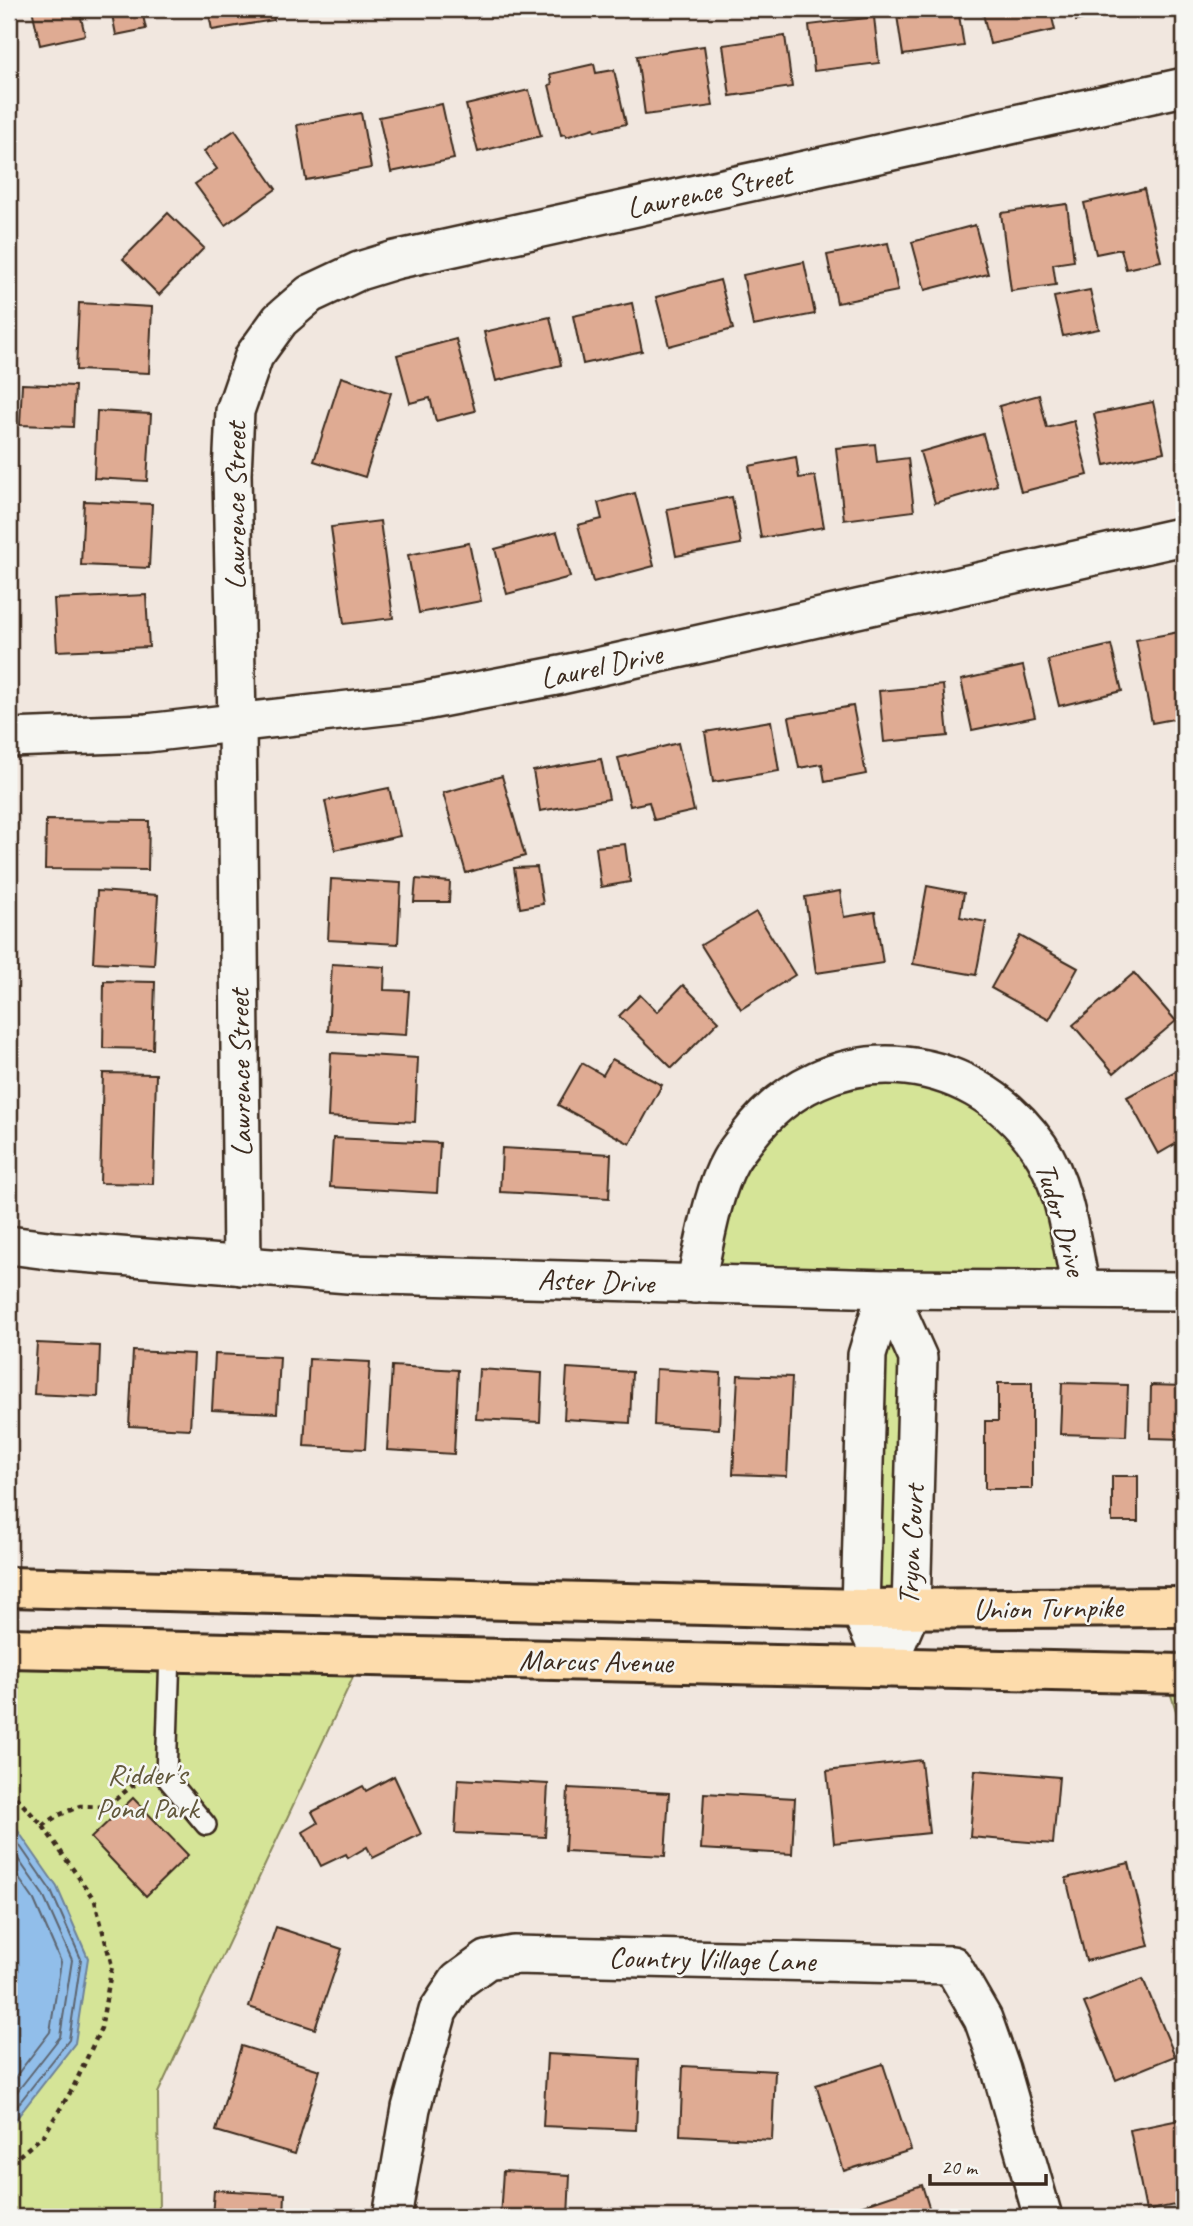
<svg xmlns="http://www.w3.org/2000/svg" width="1193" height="2226" font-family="Caveat,sans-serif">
<rect width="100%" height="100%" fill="#f1e7df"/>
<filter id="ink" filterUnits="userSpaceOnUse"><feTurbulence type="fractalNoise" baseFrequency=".0143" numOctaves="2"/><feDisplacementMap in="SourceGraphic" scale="14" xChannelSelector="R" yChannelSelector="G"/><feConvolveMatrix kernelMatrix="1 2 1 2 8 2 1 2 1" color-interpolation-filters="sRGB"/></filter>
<g filter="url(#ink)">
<g fill="#d5e497" stroke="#88875a" stroke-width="2">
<path d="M887,1064l130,56 64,169h-193l30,69 -7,252 -51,-1 27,-320 -192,-5 64,-162z"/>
<path d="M9,1648l354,8 -205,437 1,124h-150z"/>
<path d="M1164,1673l20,1v62z"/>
</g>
<path fill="#91beea" stroke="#6f8398" stroke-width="2" d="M9,1818l48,69 31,71 -13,85 -66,85z"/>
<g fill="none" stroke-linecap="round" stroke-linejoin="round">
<g stroke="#5d6570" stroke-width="2">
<path d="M9,1830l42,61 30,68 -12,81 -60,76"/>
<path d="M9,1846l34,49 29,65 -12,77 -51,65"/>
<path d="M9,1864l25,36 27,62 -11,70 -41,53"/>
</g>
</g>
<g fill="#dfab93" stroke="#3b2a1e" stroke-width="2">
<path d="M32,9h47l6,26 -45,10z"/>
<path d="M111,9h42l-11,2 4,18 -30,6z"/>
<path d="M208,9h64l2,11 -62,10z"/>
<path d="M896,9h62l6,37 -61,9z"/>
<path d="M982,9h68l5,21 -65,14z"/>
<path d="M1073,9h49l-46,12z"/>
<path d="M874,17l5,46 -65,8 -5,-46z"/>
<path d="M785,36l7,51 -62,9 -7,-51z"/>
<path d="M704,46l9,60 -68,9 -8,-59z"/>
<path d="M594,64l2,9 18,-3 12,54 -31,7 -1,-3 -28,9 -1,-3 -4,1 -12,-50 3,-1 -2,-10z"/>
<path d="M529,90l12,46 -63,16 -12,-47z"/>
<path d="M442,104l12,55 -63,13 -12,-55z"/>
<path d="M361,113l10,55 -65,12 -9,-55z"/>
<path d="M235,130l41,59 -51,36 -30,-41 22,-15 -13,-18z"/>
<path d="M1144,189l17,72 -35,8 -5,-20 -25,5 -12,-51z"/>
<path d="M1067,204l7,57 -21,3 3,21 -45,6 -10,-78z"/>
<path d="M168,213l36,35 -45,47 -36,-36z"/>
<path d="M975,225l13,49 -63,16 -13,-48z"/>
<path d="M888,243l10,48 -61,12 -10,-48z"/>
<path d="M804,262l11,52 -62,12 -10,-51z"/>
<path d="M720,280l13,49 -64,17 -13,-49z"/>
<path d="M1090,290l9,39 -36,7 -9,-39z"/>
<path d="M79,303l73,4 -3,66 -73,-3z"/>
<path d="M632,303l10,48 -59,13 -10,-48z"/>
<path d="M550,317l11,48 -65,16 -12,-49z"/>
<path d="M456,339l19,72 -39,10 -6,-23 -20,5 -13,-48z"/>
<path d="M341,377l50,16 -26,84 -51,-16z"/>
<path d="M22,384l53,2 -2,41 -53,-2z"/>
<path d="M1039,395l8,33 27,-7 14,54 -67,17 -22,-86z"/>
<path d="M1184,397v23l-5,-22z"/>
<path d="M1153,402l11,50 -59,13 -11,-51z"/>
<path d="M97,411l54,3 -4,67 -53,-3z"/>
<path d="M983,434l14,51 -62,18 -15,-51z"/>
<path d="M875,444l2,18 31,-4 6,53 -70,9 -8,-72z"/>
<path d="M796,457l3,21 16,-2 9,51 -63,11 -12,-72z"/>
<path d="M635,493l19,73 -61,16 -15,-57 24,-6 -4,-16z"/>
<path d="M732,497l9,47 -65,12 -9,-47z"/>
<path d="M84,501l68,3 -3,64 -68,-3z"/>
<path d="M380,521l13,97 -49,6 -13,-97z"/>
<path d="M557,532l13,45 -63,17 -12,-45z"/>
<path d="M469,543l12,58 -62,12 -11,-58z"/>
<path d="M146,595l3,52 -92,4 -3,-52z"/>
<path d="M1184,631v86l-32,6 -16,-83z"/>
<path d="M1111,645l11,46 -63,15 -11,-46z"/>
<path d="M1023,666l12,51 -63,13 -11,-50z"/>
<path d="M943,685l5,51 -64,6 -5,-51z"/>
<path d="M853,706l13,68 -41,8 -3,-18 -23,4 -10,-51z"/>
<path d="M771,721l8,50 -66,11 -8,-50z"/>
<path d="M678,743l16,68 -40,9 -5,-18 -19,4 -12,-48z"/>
<path d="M601,759l8,40 -69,12 -7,-40z"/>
<path d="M502,776l23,80 -59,17 -23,-80z"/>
<path d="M389,788l11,48 -65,14 -10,-49z"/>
<path d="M46,820l103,1 -1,49 -103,-1z"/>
<path d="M625,844l5,38 -29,5 -5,-40z"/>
<path d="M537,867l6,37 -23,4 -6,-40z"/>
<path d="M331,879l70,4 -3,61 -70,-4z"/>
<path d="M416,879l34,3 -1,20h-35z"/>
<path d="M927,886l37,7 -4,24 26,5 -10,53 -63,-11z"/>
<path d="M97,891l61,4 -4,70 -61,-3z"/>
<path d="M840,891l4,26 31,-5 8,51 -67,10 -11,-76z"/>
<path d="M756,912l39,63 -54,34 -40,-64z"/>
<path d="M1020,936l58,32 -29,52 -58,-32z"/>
<path d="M332,964l53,3 -1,23 25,1 -3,44 -78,-4z"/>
<path d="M1134,973l42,48 -62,52 -41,-48z"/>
<path d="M104,981l51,1 -2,67 -50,-1z"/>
<path d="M683,985l36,36 -47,47 -53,-52 21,-21 17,17z"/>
<path d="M331,1053l87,5 -3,64 -87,-5z"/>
<path d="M612,1059l50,26 -32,59 -72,-39 24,-42 21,12z"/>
<path d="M1179,1069l5,10v60l-26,15 -31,-57z"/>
<path d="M103,1073l53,1 -3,110 -53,-1z"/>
<path d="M333,1138l107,5 -3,50 -107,-6z"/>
<path d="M502,1148l109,6 -2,44 -109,-6z"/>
<path d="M37,1343l63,3 -2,51 -64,-3z"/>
<path d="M133,1351l61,3 -4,75 -61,-3z"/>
<path d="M215,1354l65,3 -3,56 -65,-3z"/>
<path d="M309,1359l61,3 -5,87 -61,-3z"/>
<path d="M392,1366l66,4 -4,84 -67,-4z"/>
<path d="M567,1368l65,4 -2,51 -66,-4z"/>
<path d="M479,1369l63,4 -2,49 -64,-3z"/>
<path d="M656,1369l65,4 -2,56 -65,-4z"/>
<path d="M738,1375l54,2 -5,99 -54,-2z"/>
<path d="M998,1383h34v106h-47v-68h13z"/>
<path d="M1062,1383l66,2 -2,51 -66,-2z"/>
<path d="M1151,1385l33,1v53l-34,-1z"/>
<rect x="1112" y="1476" width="26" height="46"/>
<path d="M921,1760l8,73 -95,10 -7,-72z"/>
<path d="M975,1770l84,7 -6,67 -83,-7z"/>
<path d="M394,1776l27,58 -48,24 -6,-11 -19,11 -2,-4 -25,12 -18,-34 15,-9 -6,-11 51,-26 3,5z"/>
<path d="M458,1779l90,5 -3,53 -90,-4z"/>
<path d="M568,1788l101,5 -4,63 -100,-5z"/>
<path d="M704,1793l91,5 -3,56 -91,-5z"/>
<path d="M133,1798l55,57 -42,41 -55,-58z"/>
<path d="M1129,1863l20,83 -63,15 -20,-83z"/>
<path d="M276,1927l66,22 -27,80 -66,-22z"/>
<path d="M1143,1979l32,77 -59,24 -32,-77z"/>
<path d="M241,2046l79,24 -25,84 -79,-23z"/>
<path d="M547,2054l92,5 -3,71 -93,-4z"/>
<path d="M883,2064l28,86 -67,21 -28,-86z"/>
<path d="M683,2066l92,5 -3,69 -92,-5z"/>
<path d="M1184,2119v84l-38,8 -16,-81z"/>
<path d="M503,2171l67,4 -2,42h-68z"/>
<path d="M922,2185l10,32h-75l-3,-9z"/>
<path d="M214,2190l71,4 -1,23h-72z"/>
</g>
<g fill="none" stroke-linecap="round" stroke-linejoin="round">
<defs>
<path id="service" d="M170,1652l-4,125 40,48"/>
<g id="minor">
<path d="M9,738l138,-5 272,-31 142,-27 623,-139"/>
<path d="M9,1245l47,6 292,23 539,15 297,2"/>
<path d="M242,1266l-5,-543 -5,-249 3,-63 19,-55 26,-36 30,-26 49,-23 36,-11 789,-173"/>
<path d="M695,1284c10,-39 16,-89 35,-123 5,-9 13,-18 19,-26 76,-100 220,-90 290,12 27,39 32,96 42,142"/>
<path d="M887,1289l31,69 -7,252 -25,58 -26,-59 7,-254z"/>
<path d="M392,2217l19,-109 27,-97 20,-30 29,-21 27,-5 438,10 31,54 18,51 42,147"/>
</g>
<g id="primary">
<path d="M9,1587l851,22 324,-2"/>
<path d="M9,1648l1175,26"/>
</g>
</defs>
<use href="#service" stroke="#3b2a1e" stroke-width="24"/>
<use href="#minor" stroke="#3b2a1e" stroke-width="42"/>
<use href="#primary" stroke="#3b2a1e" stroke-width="44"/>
<g stroke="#3b2a1e" stroke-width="4.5" stroke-dasharray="5 5" stroke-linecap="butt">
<path d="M9,1738l9,-50"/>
<path d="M9,1790l34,36 52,75 17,65 -11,62 -28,60 -29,47 -35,29"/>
<path d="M43,1826l14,-10 23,-10 26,1 26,-21 6,-2"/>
</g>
<use href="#service" stroke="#f6f6f2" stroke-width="19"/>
<use href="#minor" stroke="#f6f6f2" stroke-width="37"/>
<use href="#primary" stroke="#fddcac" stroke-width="38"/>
</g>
</g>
<g text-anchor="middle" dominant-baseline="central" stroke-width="5" stroke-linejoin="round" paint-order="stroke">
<g font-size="30" fill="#3b2a1e" stroke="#f6f6f2">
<text transform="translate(709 191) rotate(-12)">Lawrence Street</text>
<text transform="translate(235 506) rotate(-90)">Lawrence Street</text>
<text transform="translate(601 666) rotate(-12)">Laurel Drive</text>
<text transform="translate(240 1073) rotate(-91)">Lawrence Street</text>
<text transform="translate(1061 1219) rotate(74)">Tudor Drive</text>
<text transform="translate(596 1281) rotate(2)">Aster Drive</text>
<text transform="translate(911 1545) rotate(-87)">Tryon Court</text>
<text transform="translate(1048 1608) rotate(-1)">Union Turnpike</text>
<text transform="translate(596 1661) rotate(1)">Marcus Avenue</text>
<text transform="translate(712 1959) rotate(1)">Country Village Lane</text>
</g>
<g font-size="30" fill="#62583c" stroke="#f6f6f2">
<text x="147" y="1774">Ridder's<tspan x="147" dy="34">Pond Park</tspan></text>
</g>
</g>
<rect width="1193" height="2226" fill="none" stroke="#f6f6f2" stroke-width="35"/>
<rect x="18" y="18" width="1158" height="2191" fill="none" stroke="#3b2a1e" stroke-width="2.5" filter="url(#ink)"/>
<path d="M930 2174v10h116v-10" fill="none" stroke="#3b2a1e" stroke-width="3.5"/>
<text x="941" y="2174" font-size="21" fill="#3b2a1e" stroke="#f6f6f2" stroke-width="5" paint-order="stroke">20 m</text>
</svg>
